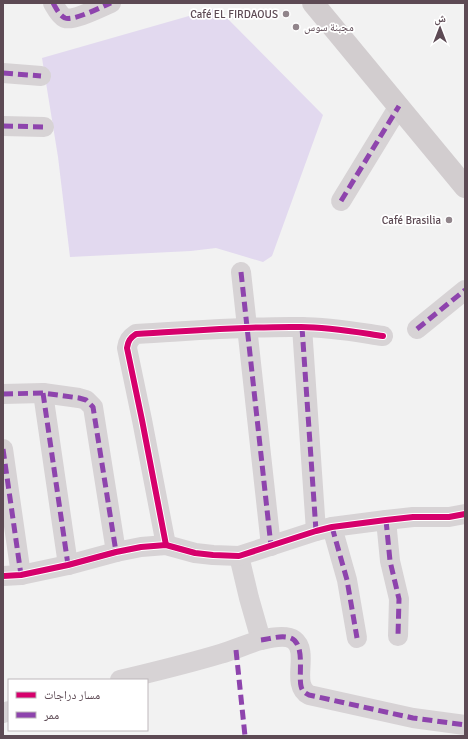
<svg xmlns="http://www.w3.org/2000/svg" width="468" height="739" font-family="Signika,'Noto Naskh Arabic',sans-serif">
<rect width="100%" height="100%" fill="#f2f2f2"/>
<path fill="#e2d9ef" d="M217,8l106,107 -51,141 -9,6 -47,-14 -25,3 -121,6 -12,-100 -16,-99z"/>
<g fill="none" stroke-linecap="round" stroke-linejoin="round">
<g stroke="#d7d3d5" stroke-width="20">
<path d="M53,3c3,5 6,12 12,15 9,3 36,-11 46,-15"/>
<path d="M3,73l38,3"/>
<path d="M3,126l41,1"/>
<path d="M341,201l58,-95"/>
<path d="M241,272l30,274"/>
<path d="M302,327l14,204"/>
<path d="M417,329l48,-39"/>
<path d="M43,393l25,172"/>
<path d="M3,394l40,-1 36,5 7,2 7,7 23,145"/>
<path d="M3,449l18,126"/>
<path d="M386,520l4,41 9,38 -1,37"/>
<path d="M332,527l15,53 10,58"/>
<path d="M166,545l-24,-125 -15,-72c1,-7 3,-10 9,-14 55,-3 110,-8 165,-7 28,0 55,5 82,9"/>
<path d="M239,556l10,42 12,42"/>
<path d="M3,576l18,-1 47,-10 48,-13 25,-5 25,-2 29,8 18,2 26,1 77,-25 16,-4 54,-7 27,-3h36l16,-3"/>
<path d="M120,680c33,-8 67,-16 100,-26 14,-4 27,-10 41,-14 8,-2 25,-6 33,0 16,12 -4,45 15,55l104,23 52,7"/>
<path d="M3,713l6,-2"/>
</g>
<path stroke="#d2cdcf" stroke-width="22" d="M313,3l152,184"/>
<g stroke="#8e44ad" stroke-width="5" stroke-dasharray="10 5" stroke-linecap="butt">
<path d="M53,3c3,5 6,12 12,15 9,3 36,-11 46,-15"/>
<path d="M3,73l38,3"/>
<path d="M3,126l41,1"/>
<path d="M341,201l58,-95"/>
<path d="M241,272l30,274"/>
<path d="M302,327l14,204"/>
<path d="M417,329l48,-39"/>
<path d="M43,393l25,172"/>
<path d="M3,394l40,-1 36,5 7,2 7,7 23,145"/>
<path d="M3,449l18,126"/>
<path d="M386,520l4,41 9,38 -1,37"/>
<path d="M332,527l15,53 10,58"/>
<path d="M261,640c8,-1 17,-4 25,-3 21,1 12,36 15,49 1,5 4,7 8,9l104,23 52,7"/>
<path d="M236,650l9,86"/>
</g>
<defs>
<g id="cycleway">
<path d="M166,545l-24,-125 -15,-72c1,-7 3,-10 9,-14 55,-3 110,-8 165,-7 28,0 55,5 82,9"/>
<path d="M3,576l18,-1 47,-10 48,-13 25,-5 25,-2 29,8 18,2 26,1 77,-25 16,-4 54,-7 27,-3h36l16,-3"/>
</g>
</defs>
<use href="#cycleway" stroke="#fff" stroke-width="8"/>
<use href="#cycleway" stroke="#d6006c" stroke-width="6"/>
</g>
<g fill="#91858b" stroke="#fff" stroke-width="1.5">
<circle cx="286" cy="14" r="4"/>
<circle cx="296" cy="27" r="4"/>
<circle cx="449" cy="220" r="4"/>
</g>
<g text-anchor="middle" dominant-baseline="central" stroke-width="3.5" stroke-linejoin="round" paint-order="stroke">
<g font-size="11" fill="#5d4a54" stroke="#fff" text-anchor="end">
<text x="278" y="14">Café EL FIRDAOUS</text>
<text x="304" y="27" text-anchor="start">مجبنة سوس</text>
<text x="441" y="220">Café Brasilia</text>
</g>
</g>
<rect width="468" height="739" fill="none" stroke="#5d4a54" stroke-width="8"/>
<rect x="8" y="679" width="140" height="52" fill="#ffffff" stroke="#beb7bb"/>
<rect x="16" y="692" width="20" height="6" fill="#d6006c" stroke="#beb7bb"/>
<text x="44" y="699" font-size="12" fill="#5d4a54">مسار دراجات</text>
<rect x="16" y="712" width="20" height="6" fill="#8e44ad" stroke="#beb7bb"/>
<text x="44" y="719" font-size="12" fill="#5d4a54">ممر</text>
<g transform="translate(440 28)" stroke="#ffffff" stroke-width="3" paint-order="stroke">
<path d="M0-3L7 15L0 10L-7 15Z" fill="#5d4a54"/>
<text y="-6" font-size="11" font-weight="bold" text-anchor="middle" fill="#5d4a54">ش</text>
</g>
</svg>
